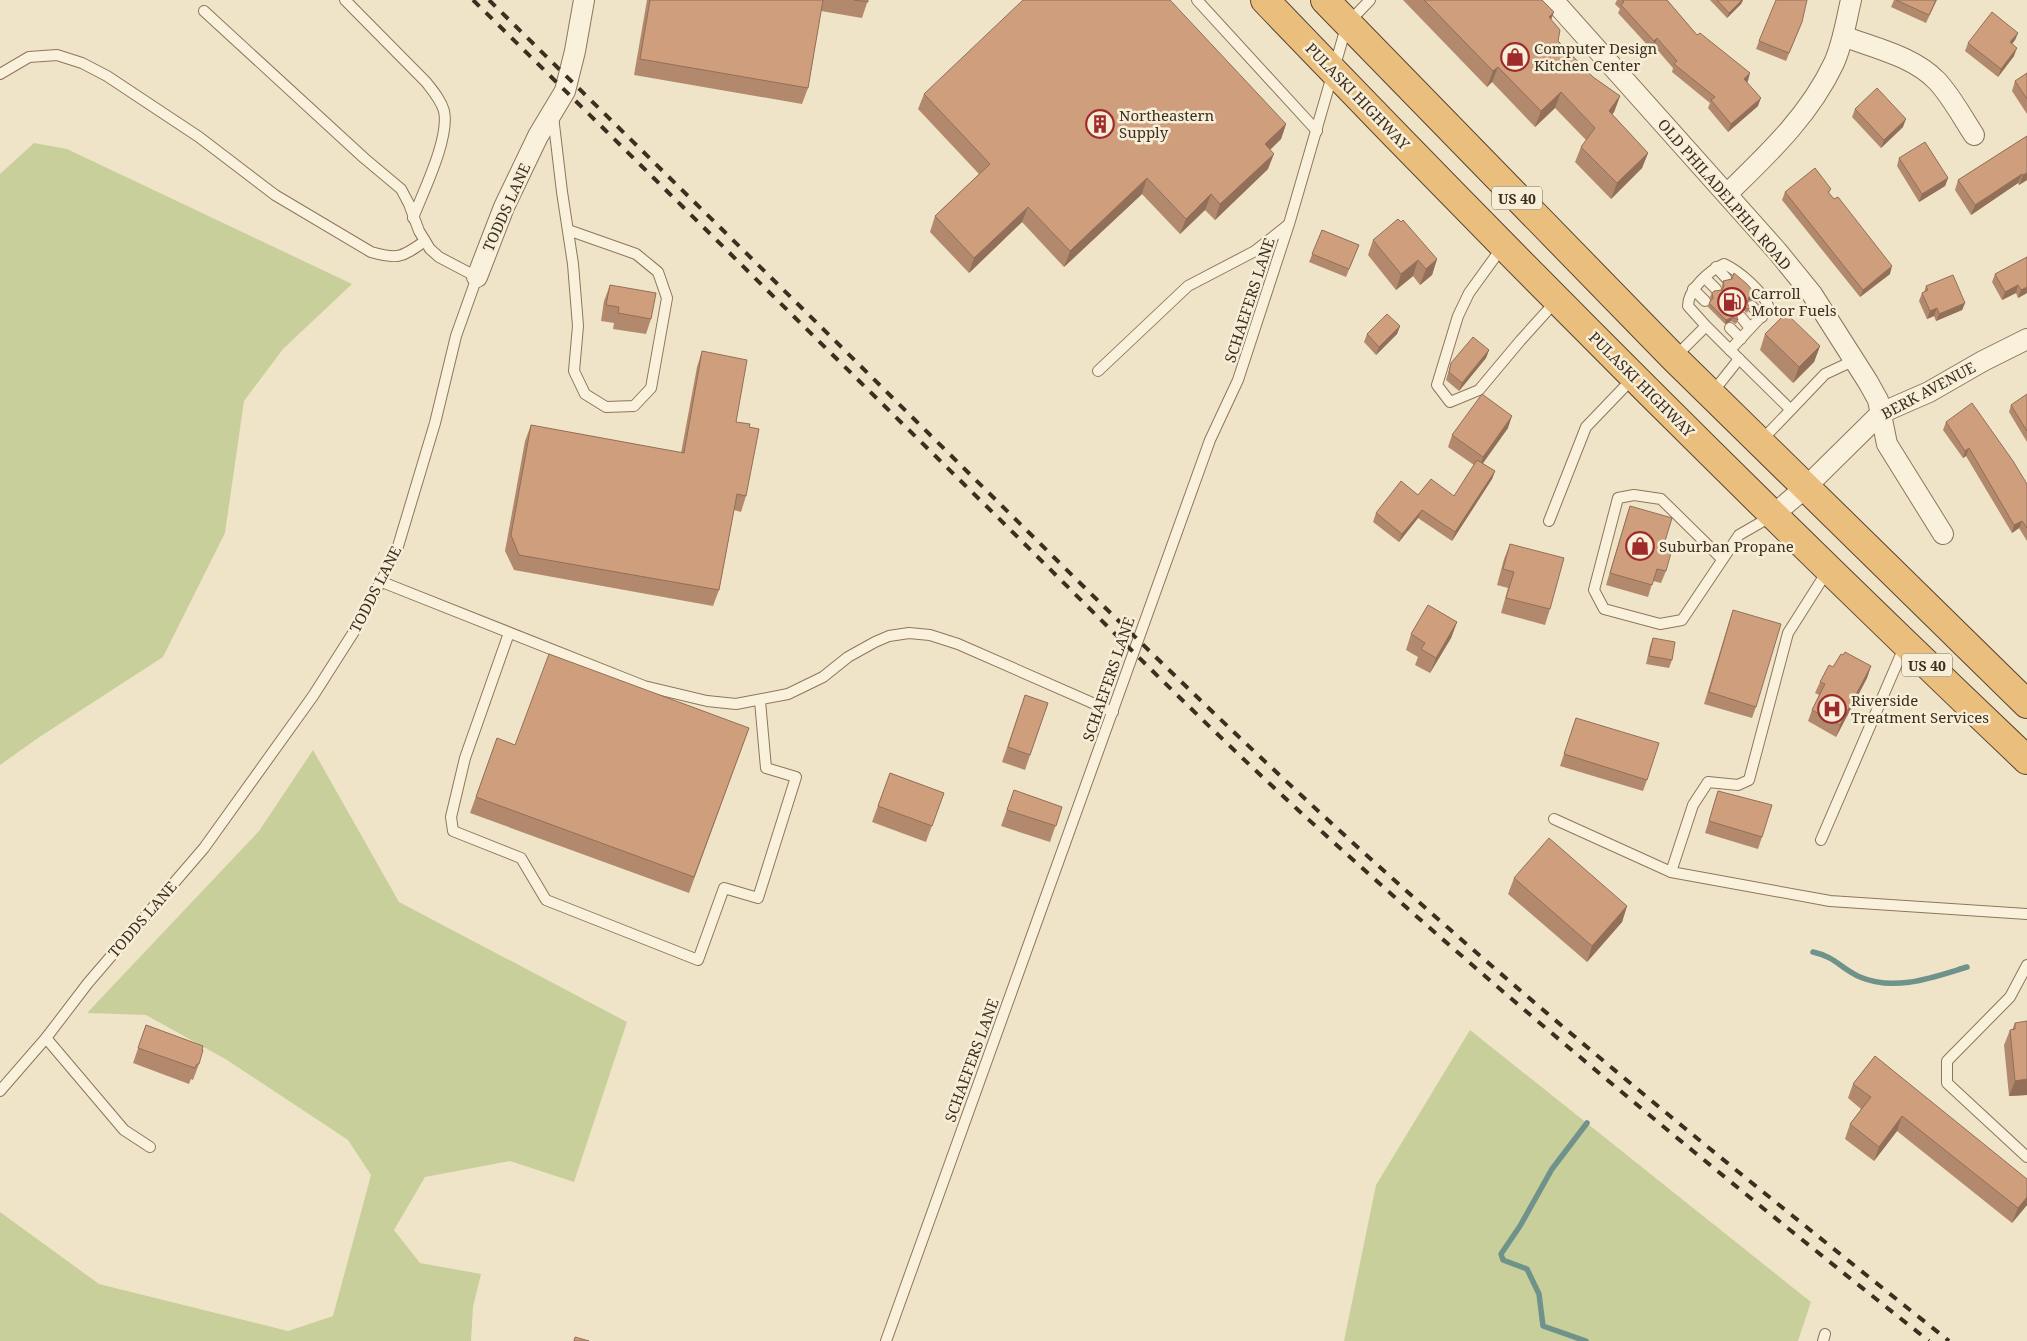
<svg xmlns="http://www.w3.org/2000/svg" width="2027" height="1341" font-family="'Noto Serif',serif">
<rect width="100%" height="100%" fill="#f0e4c8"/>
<g fill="#c9cf9b">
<path d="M34,143l33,6 285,135 -69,65 -39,52 -19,132 -62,124 -125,81 -38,27v-591z"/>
<path d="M313,750l86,152 228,120 -53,160 -64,-21 -85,16 -31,53 26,33 61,11 -8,33 -2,34h-471v-129l99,72 189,47 45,-15 38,-141 -23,-35 -121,-80 -81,-45 -59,-2 172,-182z"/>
<path d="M1470,1030l341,272 -13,39h-454l32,-156z"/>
</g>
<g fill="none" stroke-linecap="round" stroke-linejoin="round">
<g stroke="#6f938a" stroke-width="5.5">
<path d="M1813,952c23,5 28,17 47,25 35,15 74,0 107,-10"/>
<path d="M1586,1341l-43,-15 -4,-32 -12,-25 -24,-9 -2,-6 19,-28 32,-57 35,-46"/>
</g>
<defs>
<g id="service">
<path d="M345,0l81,82c7,9 15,18 18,29 6,27 -21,81 -31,107"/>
<path d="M1197,0l120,131"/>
<path d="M0,74l29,-17 28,-2 25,8 25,13 92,61 76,58 96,57c28,8 31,5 54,-11"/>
<path d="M553,116l9,76 11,72 5,62 -4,45 11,23 21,13 28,-1 17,-18 16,-90 -9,-26 -22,-18 -68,-24"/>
<path d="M1503,246l-34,47 -11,23 -21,69 13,17 29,-12 41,-49 37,-41"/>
<path d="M1716,267l10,11"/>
<path d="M1705,278l11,11"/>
<path d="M1693,289l12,12"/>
<path d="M1752,306l10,11"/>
<path d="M1741,317l9,11"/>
<path d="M1730,328l11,11"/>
<path d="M1730,350l60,59"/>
<path d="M1675,357l31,-31 -18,-20c0,-17 22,-36 36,-42 15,7 40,28 45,44l-39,42 -24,-24"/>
<path d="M1098,371l90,-85 67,-35 33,-26"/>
<path d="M1712,393l27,-34"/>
<path d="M1761,441l64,-67 30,-14"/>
<path d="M1549,521l37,-94 48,-50"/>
<path d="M1722,559l-61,-60 -27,-4 -16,3 -24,92 10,19 56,15 22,-4 57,-85 33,-19"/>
<path d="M1828,570l-40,63 -39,147 -11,5 -30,-3 -15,23 -22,67 159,29 197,13"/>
<path d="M382,582l262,104 63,15 29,3 52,-10 35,-17 25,-20 27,-15 14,-6 20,-3 21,2 28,9 155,68"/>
<path d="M509,633l-44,125 -14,59 2,14 68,27 25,42 152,60 26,-72 34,10 38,-121 -30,-9 -6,-67"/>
<path d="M1554,819l117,53"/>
<path d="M1821,840l84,-195"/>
<path d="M2027,965l-17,32 -63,64v22l80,74"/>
<path d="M46,1038l78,92 26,17"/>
<path d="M0,1091l46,-53 42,-55 116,-135 109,-152 42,-66 41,-77 39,-130 21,-87 21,-59 -38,-20 -9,-8 -11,-18 -10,-27 -8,-15 -37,-31 -160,-147"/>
<path d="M886,1341l324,-901 28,-60 51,-156 58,-200 23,-24"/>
<path d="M1823,1341l2,-7"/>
</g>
<g id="minor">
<path d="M1553,0l224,251 35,43 56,88 10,18 9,44 56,90"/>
<path d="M1843,36c31,12 70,20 94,45 15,16 25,36 37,54"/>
<path d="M1727,194c41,-40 82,-78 107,-131 9,-20 12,-42 17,-63"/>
<path d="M477,277l27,-70 34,-71 27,-45 10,-40 9,-51"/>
<path d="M1773,515l33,-28 75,-74 48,-21 54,-31 44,-22"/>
</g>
<g id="trunk">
<path d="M1265,0c248,259 502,513 762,760"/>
<path d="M1325,0l349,358 353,346"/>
</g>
</defs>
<use href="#service" stroke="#8d765c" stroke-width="12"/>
<use href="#minor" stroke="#8d765c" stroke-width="22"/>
<use href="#trunk" stroke="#5b4430" stroke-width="30"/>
<use href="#service" stroke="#faf1dc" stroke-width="10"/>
<use href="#minor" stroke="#faf1dc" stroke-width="20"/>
<use href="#trunk" stroke="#eabe7c" stroke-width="28"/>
<g stroke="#3d2e20" stroke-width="4" stroke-dasharray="9 9" stroke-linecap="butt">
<path d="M473,0c168,165 335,331 503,496 107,105 211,212 321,313 203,186 416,361 632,532"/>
<path d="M489,0c142,140 284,279 426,420 128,126 254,253 386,375 207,193 427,370 648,546"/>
</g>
</g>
<g fill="#b2896c">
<path d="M647,0h221l-6,18 -41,-7 -13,77 -6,16 -168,-29z"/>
<path d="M1403,0h139l9,20 7,21 35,36 27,19 -6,16 -2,2 36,39 -6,15 -31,31 -36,-37 6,-15 5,-7 -31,-32 -20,19 -43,-45 -5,5z"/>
<path d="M1617,0h50l30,35 51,46 -1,1 11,24 -30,26 -20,-24 2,-5 -38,-31 1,-4 -19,-22 -3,3 -33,-36 2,-4 -5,-5z"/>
<path d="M1710,0h33l-2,4 -14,14z"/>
<path d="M1894,0h43l-11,23 -35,-16z"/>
<path d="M1802,22l-16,39 -30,-12 3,-8z"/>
<path d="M2018,33l-3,7 -3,4 2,12 -16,21 -33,-26 3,-8z"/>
<path d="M2027,73v41l-15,-23 3,-10z"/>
<path d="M924,94l362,30 -5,15 -11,11 -2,19 -53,51 -10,-10 -25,24 -38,-40 -78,73 -42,-45 -53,51 -39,-41 5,-16 44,-42 -61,-65z"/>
<path d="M1855,109l48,18 -22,21 -29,-31z"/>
<path d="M2027,136v44l-8,5 -1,-2 -47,32 -16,-25 3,-10z"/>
<path d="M1899,158l49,20 -3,8 -26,16 -22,-36z"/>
<path d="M1831,189l-2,4 61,81 -30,23 -78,-97 3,-8z"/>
<path d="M1322,230l37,15 -13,32 -37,-15z"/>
<path d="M1373,240l64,19 -5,16 -12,10 -7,-9 -17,14 -28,-35z"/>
<path d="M2027,257v36l-9,5 -2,-5 -14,7 -10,-18 3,-8z"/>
<path d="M1732,279l27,19 -1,4 -4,-3 -7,2v2l3,5 -3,5 -4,-3 -7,2v2l2,6 -2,4 -5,-3 -6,3 -17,-17 1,-4 2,-2 -1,-4 2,-4 10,-3v-5l1,-4z"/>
<path d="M610,285l41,34 -5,15 -33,-5 1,-6 -13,-2 3,-20z"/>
<path d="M1926,286l39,17 -3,7 -26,11 -2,-5 -7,3 -8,-18 3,-8 2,-1z"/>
<path d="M1400,326l-3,8 -21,21 -12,-13 3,-8z"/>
<path d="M1765,334l55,12 -6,16 -21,21 -33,-33z"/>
<path d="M1489,350l-3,8 -27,33 -13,-11 5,-17z"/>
<path d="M702,351l34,71 10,74 -5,16 -7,-2 -15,80 -6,16 -199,-36 -9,-19 20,-110 6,-16 150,28 16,-86z"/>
<path d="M2027,394v48l-18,-30 2,-7z"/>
<path d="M1946,422l81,62v57l-8,-13 -7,5 -46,-77 -3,2 -20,-28z"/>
<path d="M1508,428l-26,35 13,8 -3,8 -40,62 -34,-23 -19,24 -26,-20 3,-9 42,-18 36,1 20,-31 -26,-18 4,-12z"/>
<path d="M1630,506l32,45 4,20 -5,12 -8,-2 -5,16 -42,-12 20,-67z"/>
<path d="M1510,544l40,65 -5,16 -44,-12 7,-25 -11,-3 7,-26z"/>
<path d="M1733,610l23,97 -4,11 -48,-14 25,-82z"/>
<path d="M1457,622l-6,16 -21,35 -15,-8 3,-8 -12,-7 5,-16z"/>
<path d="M1653,638l19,22 -3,8 -23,-4 4,-18z"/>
<path d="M1871,666l-4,12 -31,59 -28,-16 4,-11 7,-15 -4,-2 5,-11 13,-15z"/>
<path d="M1025,695l23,8 -23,67 -23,-8z"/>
<path d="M1576,718l71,62 -4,11 -83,-25z"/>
<path d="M749,728l-60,165 -219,-80 27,-75 18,7z"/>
<path d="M890,773l54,20 -18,49 -54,-20z"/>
<path d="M1014,790l48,17 -12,35 -49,-16z"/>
<path d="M1718,791l44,46 -4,12 -53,-16z"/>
<path d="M1514,878l113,28 -5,16 -35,40 -79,-68z"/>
<path d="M2015,1023l12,72 -18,1 -5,-51 6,-15h2z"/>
<path d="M146,1025l53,39 -6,16 -2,-1 -2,5 -56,-21z"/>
<path d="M1875,1056l152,149 -15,18 -115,-92 -23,30 -29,-22 5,-15 11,-15 -13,-11 5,-14z"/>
</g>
<g fill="#916f58">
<path d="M1742,0h1l-2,4 -14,14 2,-5z"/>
<path d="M1554,12l-6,16 1,-11z"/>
<path d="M2018,33l-3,7 -8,10 3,-8z"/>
<path d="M1657,38l-3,8 -3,3 3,-8z"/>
<path d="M2017,48l-3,8 -16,21 3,-8z"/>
<path d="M1498,67l-6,15 -5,5 6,-16z"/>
<path d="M1750,73l-2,8 -6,5 2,-7z"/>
<path d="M1561,92l-6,16 -20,19 6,-16z"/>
<path d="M1620,96l-6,16 -11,15 6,-16z"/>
<path d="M1761,98l-3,8 -30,26 3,-8z"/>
<path d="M1906,119l-3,8 -22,21 3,-8z"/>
<path d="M1286,124l-5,15 -22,21 6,-16z"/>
<path d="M1648,153l-6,15 -31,31 6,-16z"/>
<path d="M1274,154l-6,15 -53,51 5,-16z"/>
<path d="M2027,173v7l-8,5 4,-10z"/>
<path d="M2022,174l-4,9 -47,32 4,-10z"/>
<path d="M1147,178l-5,16 -78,73 6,-16z"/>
<path d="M1948,178l-3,8 -26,16 3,-8z"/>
<path d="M1211,194l-6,16 -25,24 6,-15z"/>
<path d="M1028,207l-6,15 -53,51 5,-15z"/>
<path d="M1437,259l-5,16 -12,10 6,-16z"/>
<path d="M1418,260l-5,16 -17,14 5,-16z"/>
<path d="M1892,266l-2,8 -30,23 3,-7z"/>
<path d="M2018,285l-2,8 -14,7 3,-8z"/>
<path d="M2027,287v6l-9,5 3,-8z"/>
<path d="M1755,295l-1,4 -7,2 2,-4z"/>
<path d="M1965,303l-3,7 -26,11 3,-7z"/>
<path d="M1744,306l-1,4 -7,2 2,-4z"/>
<path d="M1937,308l-3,8 -7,3 3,-8z"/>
<path d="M1733,317l-2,4 -6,3 1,-4z"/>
<path d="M1400,326l-3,8 -21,21 3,-8z"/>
<path d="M1820,346l-6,16 -21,21 6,-16z"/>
<path d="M1489,350l-3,8 -27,33 3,-8z"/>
<path d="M1512,416l-4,12 -29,41 4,-12z"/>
<path d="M1969,448l-3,8 -3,2 2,-7z"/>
<path d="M1495,471l-3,8 -40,62 3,-9z"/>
<path d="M1422,510l-4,8 -19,24 3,-8z"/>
<path d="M2022,521l-3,7 -7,5 2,-8z"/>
<path d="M1457,622l-6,16 -21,35 6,-15z"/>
<path d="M1871,666l-4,12 -31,59 4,-12z"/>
<path d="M1627,906l-5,16 -35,40 5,-16z"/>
<path d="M2027,1079v16l-18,1 6,-15z"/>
<path d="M1902,1116l-5,15 -23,30 5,-14z"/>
<path d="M2027,1197v8l-15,18 6,-15z"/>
</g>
<g fill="#cf9f7d" stroke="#916f58">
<path d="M650,0h173l-15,88 -168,-29z"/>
<path d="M854,0h14v2z"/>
<path d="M1023,0h147l116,124 -21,20 9,10 -54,50 -9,-10 -25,25 -39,-41 -77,73 -42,-44 -54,51 -39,-42 55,-52 -66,-70z"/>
<path d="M1424,0h118l12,12 -5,5 11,13 -2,11 35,36 27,19 -11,15 39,42 -31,30 -36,-36 14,-19 -34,-36 -20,19 -43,-44 -5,4z"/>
<path d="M1622,0h45l30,35 3,-2 50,40 -6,6 17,19 -30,26 -20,-24 4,-3 -41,-33 3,-3 -20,-23 -3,3 -33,-36 3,-3z"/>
<path d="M1717,0h25l-13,13z"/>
<path d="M1776,0h31l-5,22 -13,31 -30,-12z"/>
<path d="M1896,0h40l-7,15z"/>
<path d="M1992,12l26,21 -8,9 7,6 -16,21 -33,-26z"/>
<path d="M2027,73v26l-12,-18z"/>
<path d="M1877,88l29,31 -22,21 -29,-31z"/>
<path d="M2027,136v37l-4,2 -1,-1 -47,31 -17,-25z"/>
<path d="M1925,142l23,36 -26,16 -23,-36z"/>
<path d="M1815,168l16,21 -3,3 6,7 4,-2 54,69 -29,24 -78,-98z"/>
<path d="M1398,219l3,3 2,-2 34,39 -11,10 -8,-9 -17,14 -28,-34z"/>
<path d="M1322,230l37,15 -10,24 -37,-15z"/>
<path d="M2027,257v30l-6,3 -3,-5 -13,7 -10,-18z"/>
<path d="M1734,273l13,11 12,14 -4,-3 -6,2 -2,6 3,5 -2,1 -4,-3 -6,2 -2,6 2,6 -5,-3 -7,3 -17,-17 4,-5 -1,-5 2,-2 8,-1 2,-4 -1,-5 9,-2z"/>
<path d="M1953,275l12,28 -26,11 -2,-6 -7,3 -8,-18 6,-3 -2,-4z"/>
<path d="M610,285l46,8 -5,26 -33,-6 1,-6 -13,-2z"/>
<path d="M1786,313l34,33 -21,21 -34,-33z"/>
<path d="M1387,314l13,12 -21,21 -12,-13z"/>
<path d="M1473,337l16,13 -27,33 -13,-11 2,-9z"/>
<path d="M702,351l45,9 -11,62 14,2 -1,3 10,2 -13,67 -9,-2 -18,96 -200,-35 -8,-20 20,-110 153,28z"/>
<path d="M1482,394l30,22 -29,41 -31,-22z"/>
<path d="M2027,394v37l-16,-26z"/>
<path d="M1972,403l41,58 14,23v44l-5,-7 -8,4 -45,-77 -4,3 -19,-29z"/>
<path d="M1477,460l18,11 -40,61 -33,-22 -20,24 -26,-21 25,-32 17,14 13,-16 23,17z"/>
<path d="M1630,506l42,12 -10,33 9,2 -5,18 -9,-2 -5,16 -42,-12z"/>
<path d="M1510,544l54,14 -14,51 -44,-11 8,-26 -11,-3z"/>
<path d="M1428,605l29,17 -21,36 -15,-9 4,-6 -14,-9z"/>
<path d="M1733,610l48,14 -25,83 -47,-15z"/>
<path d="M1653,638l22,4 -3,18 -23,-4z"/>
<path d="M1845,652l26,14 -31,59 -28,-15 13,-26 -5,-2 9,-17 4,2 8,-13 2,1z"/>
<path d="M549,654l200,74 -55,149 -218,-80 21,-59 18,7z"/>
<path d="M1025,695l23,8 -18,52 -22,-8z"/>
<path d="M1576,718l83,25 -12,37 -83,-26z"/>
<path d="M890,773l54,20 -12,33 -54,-20z"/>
<path d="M1014,790l48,17 -6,19 -49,-16z"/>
<path d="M1718,791l54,14 -10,32 -53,-16z"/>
<path d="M1549,838l78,68 -35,40 -78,-68z"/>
<path d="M2027,1021v58l-12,2 -5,-51 5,-1v-6z"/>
<path d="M146,1025l57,21 -1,4h1l-4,14h-2l-2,4 -57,-20z"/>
<path d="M1875,1056l152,123v18l-9,11 -116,-92 -23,31 -29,-23 21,-27 -18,-13z"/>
<path d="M575,1337l14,4h-15z"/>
</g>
<defs>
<symbol id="shop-ring" viewBox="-11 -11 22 22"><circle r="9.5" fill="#f7eed8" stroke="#9e2a2b" stroke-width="1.5"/><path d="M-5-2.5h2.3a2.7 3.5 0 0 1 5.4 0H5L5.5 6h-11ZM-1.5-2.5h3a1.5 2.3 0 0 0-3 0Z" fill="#9e2a2b"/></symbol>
<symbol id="building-ring" viewBox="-11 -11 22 22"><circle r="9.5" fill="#f7eed8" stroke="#9e2a2b" stroke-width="1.5"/><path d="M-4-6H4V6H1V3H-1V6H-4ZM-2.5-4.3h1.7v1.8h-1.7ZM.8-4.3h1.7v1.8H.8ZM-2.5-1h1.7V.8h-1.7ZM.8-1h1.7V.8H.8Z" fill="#9e2a2b"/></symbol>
<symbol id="fuel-ring" viewBox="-11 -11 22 22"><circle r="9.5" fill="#f7eed8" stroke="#9e2a2b" stroke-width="1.5"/><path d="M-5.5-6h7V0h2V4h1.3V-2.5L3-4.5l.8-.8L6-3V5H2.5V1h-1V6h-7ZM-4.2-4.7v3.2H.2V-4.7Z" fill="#9e2a2b"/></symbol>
<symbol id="hospital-ring" viewBox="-11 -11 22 22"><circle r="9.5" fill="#f7eed8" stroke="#9e2a2b" stroke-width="1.5"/><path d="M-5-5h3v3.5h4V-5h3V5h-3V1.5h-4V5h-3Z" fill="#9e2a2b"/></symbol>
</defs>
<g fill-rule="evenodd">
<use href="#shop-ring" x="1499" y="41" width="32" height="32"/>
<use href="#building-ring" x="1084" y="108" width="32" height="32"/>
<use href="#fuel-ring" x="1716" y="286" width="32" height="32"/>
<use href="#shop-ring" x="1624" y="530" width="32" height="32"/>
<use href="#hospital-ring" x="1816" y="693" width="32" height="32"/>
</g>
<g text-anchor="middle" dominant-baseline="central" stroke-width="5" stroke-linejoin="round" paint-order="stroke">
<g fill="#f7eed8" stroke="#756857" stroke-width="1">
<rect x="1492" y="186.5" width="50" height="23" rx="4"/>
<rect x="1902" y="653.5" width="50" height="23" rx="4"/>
</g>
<g font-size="14" font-weight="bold" fill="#3d2e20">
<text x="1517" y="198">US 40</text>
<text x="1927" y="665">US 40</text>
</g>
<g font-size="15" fill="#3d2e20" stroke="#f7eed8" text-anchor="start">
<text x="1534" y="48">Computer Design<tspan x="1534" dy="17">Kitchen Center</tspan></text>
<text x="1119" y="115">Northeastern<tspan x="1119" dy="17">Supply</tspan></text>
<text x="1751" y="293">Carroll<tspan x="1751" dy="17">Motor Fuels</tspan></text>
<text x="1659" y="546">Suburban Propane</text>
<text x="1851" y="700">Riverside<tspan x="1851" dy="17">Treatment Services</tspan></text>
</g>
<g font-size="15" fill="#3d2e20" stroke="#f7eed8">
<text transform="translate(1358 96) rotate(46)">PULASKI HIGHWAY</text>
<text transform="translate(1725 194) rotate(49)">OLD PHILADELPHIA ROAD</text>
<text transform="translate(506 207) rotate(-66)">TODDS LANE</text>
<text transform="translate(1249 300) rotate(-72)">SCHAEFERS LANE</text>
<text transform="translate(1642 384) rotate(45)">PULASKI HIGHWAY</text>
<text transform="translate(1928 390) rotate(-28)">BERK AVENUE</text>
<text transform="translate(375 589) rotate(-63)">TODDS LANE</text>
<text transform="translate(1108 679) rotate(-71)">SCHAEFERS LANE</text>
<text transform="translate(142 919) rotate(-49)">TODDS LANE</text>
<text transform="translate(971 1060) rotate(-70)">SCHAEFERS LANE</text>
</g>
</g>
</svg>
